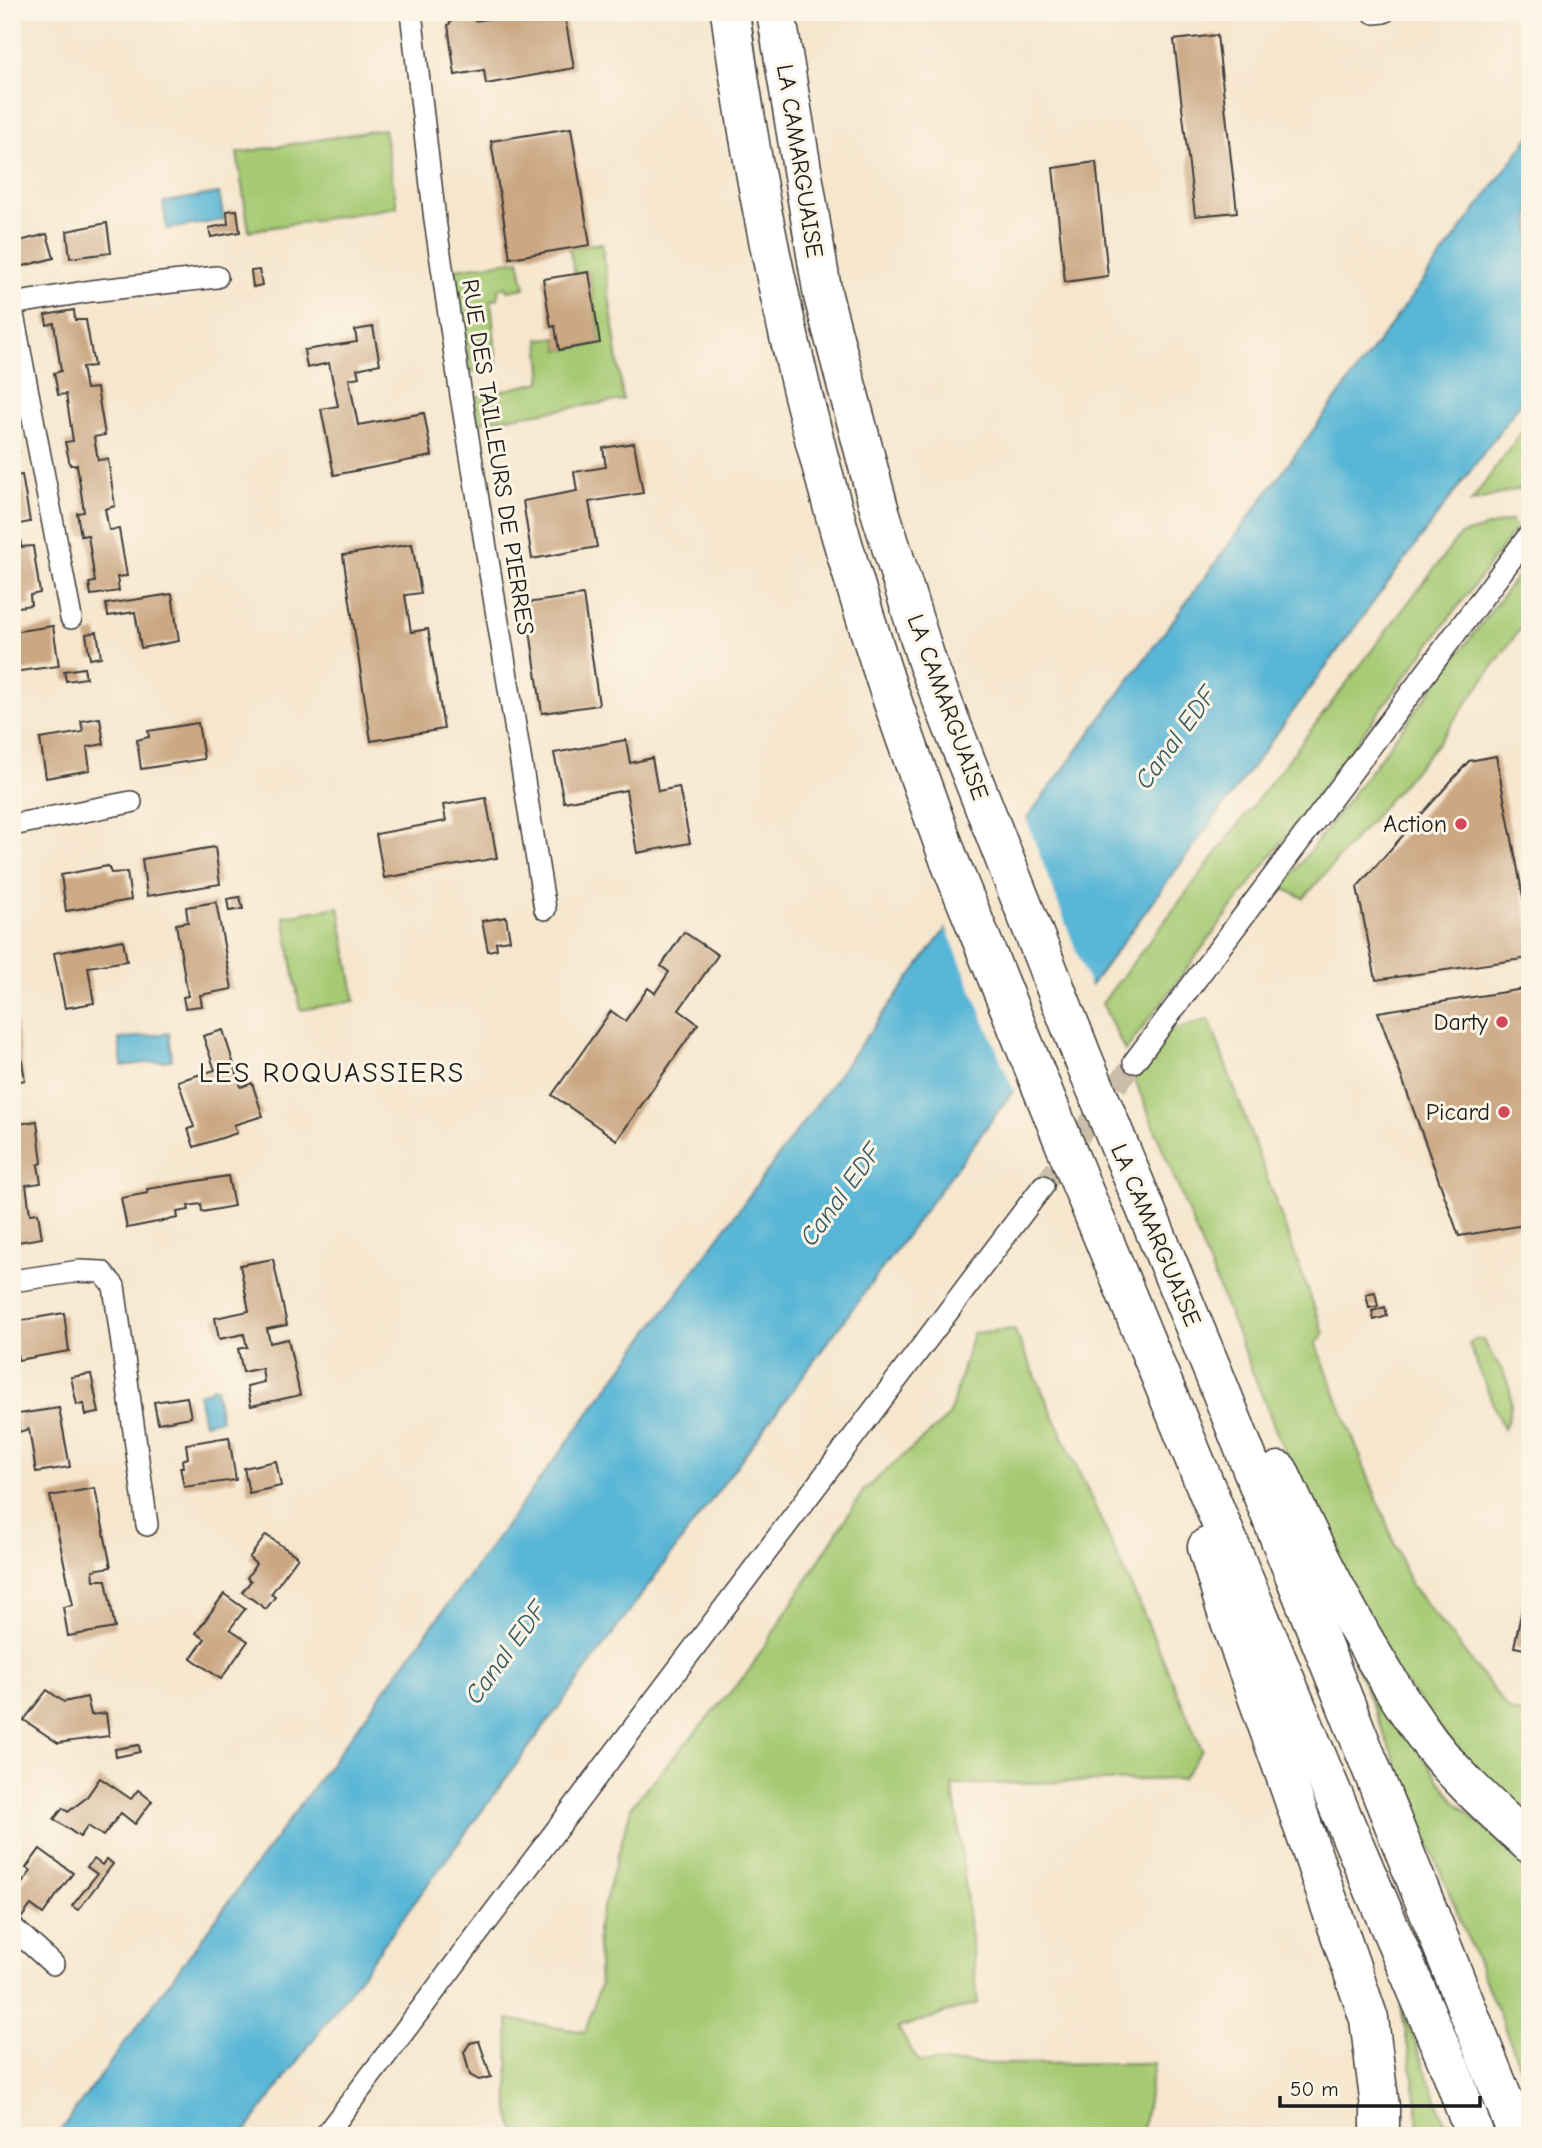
<svg xmlns="http://www.w3.org/2000/svg" width="1542" height="2148" font-family="'Comic Neue',sans-serif">
<rect width="100%" height="100%" fill="#fcf5e5"/>
<filter id="ink" filterUnits="userSpaceOnUse"><feTurbulence type="fractalNoise" baseFrequency=".0143" numOctaves="2"/><feDisplacementMap in="SourceGraphic" scale="14" xChannelSelector="R" yChannelSelector="G"/><feConvolveMatrix kernelMatrix="1 2 1 2 8 2 1 2 1" color-interpolation-filters="sRGB"/></filter>
<filter id="wash" filterUnits="userSpaceOnUse"><feTurbulence type="fractalNoise" baseFrequency=".00686" numOctaves="4" result="noise"/><feDisplacementMap in="SourceGraphic" scale="28" xChannelSelector="R" yChannelSelector="G"/><feGaussianBlur stdDeviation="1.57" result="paint"/><feColorMatrix in="noise" values="0 0 0 0 0 0 0 0 0 0 0 0 0 0 0 0 0 1.4 0 .05"/><feComposite in="paint" operator="in"/></filter>
<g filter="url(#wash)">
<rect width="100%" height="100%" fill="#f6e6ce"/>
<g fill="#a6ca73" stroke="#617348" stroke-width="2">
<path d="M384,129l13,78 -148,24 -12,-78z"/>
<path d="M602,243l21,157 -145,22 -4,-25 67,-15 1,-11 -3,-32 18,-1 2,12 41,-7 -11,-71 -14,2 -6,-26z"/>
<path d="M519,260l6,28 -17,3 -2,-4 -8,2v10l-7,1 6,67 -26,5 -17,-103z"/>
<path d="M1530,420v66l-59,16z"/>
<path d="M1512,520l4,9 -391,522 -23,-48 358,-468z"/>
<path d="M1530,559v56l-92,128 -134,155 -22,-10z"/>
<path d="M339,907l16,94 -55,9 -16,-94z"/>
<path d="M1209,1019l115,315 -8,10 94,239 100,128 20,5v116l-22,-19 -112,-141 -107,-209 -158,-393 30,-37z"/>
<path d="M1014,1329l127,279 61,142 -20,29 -230,6 6,36 20,182 -80,25 21,34 83,2 152,-1 -12,73h-626l-7,-24 -1,-93 77,13 15,-46 -3,-57 35,-124 116,-133 116,-182 85,-74 24,-83z"/>
<path d="M1475,1339h7c20,32 41,53 21,90l-34,-85z"/>
<path d="M1354,1661l100,139 76,70v226l-16,-45z"/>
<path d="M1401,2005l49,131h-32l-1,-33z"/>
</g>
<g fill="#58b6d6" stroke="#3a6979" stroke-width="2">
<path d="M1530,136v254l-1180,1600 -108,146h-186z"/>
<path d="M219,193l5,27 -57,9 -4,-27z"/>
<path d="M169,1033l3,27 -50,6 -3,-27z"/>
<path d="M212,1387l5,1 -1,4 5,27 -17,4 -6,-29 12,-3z"/>
</g>
<path fill="#f6e6ce" d="M1025,816l66,174 -76,104 -70,-169z"/>
<g id="blocks">
<g fill="#cba784">
<path d="M473,12l2,9 49,-9h40l10,56 -88,16 -2,-14 -29,5 -7,-50 9,-9z"/>
<path d="M1217,35l20,177 -42,4 -21,-176z"/>
<path d="M571,128l19,117 -80,13 -19,-117z"/>
<path d="M1096,162l12,114 -43,6 -12,-114z"/>
<path d="M237,210l3,22 -29,5 -2,-9 19,-4 -1,-13z"/>
<path d="M107,223l4,30 -41,5 -3,-27z"/>
<path d="M47,234l7,24 -42,11v-26z"/>
<path d="M259,270l3,15 -9,2 -2,-16z"/>
<path d="M589,272l11,71 -41,7 -4,-24 -4,1 -8,-48z"/>
<path d="M74,310l1,10h11l8,46 -12,1 4,22 11,-1 8,47 -11,2 4,23 10,-1 7,47 -10,3 4,21 10,-1 8,47 -10,1 2,14 -28,4 -2,-12 6,-1 -7,-47 -7,1 -4,-23 7,-1 -7,-47h-7l-5,-23 8,-1 -7,-47 -8,1 -2,-12 -2,-10 7,-2 -7,-48 -7,2 -2,-10z"/>
<path d="M373,327l7,37 -23,5 2,8 -10,2 9,46 66,-12 8,43 -98,19 -13,-66 17,-3 -9,-43 -22,5 -3,-18 53,-8 -2,-12z"/>
<path d="M12,418l7,34 -7,1z"/>
<path d="M634,443l9,50 -54,9 8,45 -65,12 -9,-58 54,-10 -3,-19 32,-5 -3,-19z"/>
<path d="M22,475l8,47 -11,2 2,23 12,-1 7,47 -10,2 1,10 -19,3v-132z"/>
<path d="M412,544l9,49 -16,2 6,37 17,-3 16,100 -73,12 -28,-186z"/>
<path d="M172,594l7,47 -38,7 -6,-36 -27,4 -2,-12z"/>
<path d="M583,595l16,110 -57,8 -16,-110z"/>
<path d="M53,626l6,40 -47,6v-40z"/>
<path d="M97,632l4,25 -11,2 -4,-25z"/>
<path d="M84,668l2,10 -20,3 -2,-10z"/>
<path d="M100,718l4,26 -17,3 3,23 -44,8 -6,-39 43,-7 -2,-11z"/>
<path d="M198,723l6,36 -63,10 -4,-29 12,-3 -1,-6z"/>
<path d="M626,740l4,23 22,-5 6,33 21,-4 11,56 -53,10 -11,-63 -62,12 -10,-49z"/>
<path d="M1496,756l34,177v25l-154,22 -19,-93 112,-126z"/>
<path d="M486,798l11,60 -113,20 -8,-44 70,-13 -3,-16z"/>
<path d="M215,847l5,37 -73,12 -5,-37z"/>
<path d="M108,866l3,7 16,-1 4,28 -65,11 -5,-36z"/>
<path d="M240,897l3,12 -14,2 -2,-12z"/>
<path d="M216,902l16,87 -32,6 2,11 -17,2 -2,-11 5,-1 -12,-72 12,-2 -2,-15z"/>
<path d="M506,917l4,23 -14,2 1,7 -9,2 -6,-30z"/>
<path d="M684,932l34,23 -39,55 19,14 -81,116 -65,-45 59,-84 14,10 23,-33 7,5 14,-21 -8,-6z"/>
<path d="M123,940l4,21 -39,6 6,36 -29,5 -11,-55z"/>
<path d="M1530,988v236l-71,12 -81,-224z"/>
<path d="M15,1017l10,63 -13,3v-65z"/>
<path d="M223,1030l18,57 11,-4 11,33 -29,9 3,8 -43,14 -6,-18 6,-2 -16,-46 37,-11 -12,-34z"/>
<path d="M37,1121l5,42 -4,2 3,18 -15,2 4,29 8,-1 4,25 -30,5v-118z"/>
<path d="M228,1176l6,30 -32,6 -1,-8 -13,2 1,4 -12,2 1,6 -51,10 -6,-30 27,-5 -1,-4z"/>
<path d="M273,1259l14,66 -20,4 3,14 18,-4 12,56 -49,11 -4,-20 17,-4 -2,-14 -19,4 -5,-23 9,-2 -3,-13 -25,5 -4,-21 34,-7 -9,-46z"/>
<path d="M1375,1292l3,14 -9,2 -3,-14z"/>
<path d="M1385,1307l2,9 -13,4 -2,-9z"/>
<path d="M64,1313l5,38 -51,9 -6,-38z"/>
<path d="M91,1374l8,39 -13,2 -2,-11 -7,1 -6,-28z"/>
<path d="M187,1397l4,20 -33,6 -4,-21z"/>
<path d="M59,1408l11,59 -34,5 -7,-43 -10,3 -1,-18z"/>
<path d="M229,1437l7,43 -52,7 -4,-20h3l-1,-7 6,-2 -2,-14z"/>
<path d="M276,1461l5,25 -32,7 -5,-25z"/>
<path d="M95,1488l16,79 -18,3 1,10h12l9,48 -47,8 -5,-29 10,-2 -23,-109z"/>
<path d="M266,1535l32,22 -27,37 4,3 -9,12 -24,-17 9,-11 -4,-3 9,-14 -7,-6z"/>
<path d="M1529,1577h1v73l-16,-3z"/>
<path d="M224,1594l21,15 -15,20 18,12 -27,38 -30,-21 14,-19 -9,-6z"/>
<path d="M47,1690l17,12 23,-5 4,18 15,-2 3,23 -51,7 -34,-23z"/>
<path d="M139,1745l1,7 -24,5 -1,-8z"/>
<path d="M100,1778l31,21 7,-9 14,11 -17,23 -14,-11 -18,23 -15,-10 -8,11 -26,-18 9,-11 5,4 18,-14z"/>
<path d="M40,1849l33,24 -30,41 -12,-9 -9,12 -10,-8v-18l3,2 16,-22 -5,-3z"/>
<path d="M94,1859l8,6 5,-6 6,5 -35,46 -6,-4 25,-32 -10,-7z"/>
<path d="M479,2041l12,36 -12,3 -9,-5 -6,-23 6,-9z"/>
</g>
</g>
</g>
<g filter="url(#ink)">
<use href="#blocks" fill-opacity="0" stroke="#3d3a37" stroke-width="2"/>
<g fill="none" stroke-linecap="round" stroke-linejoin="round">
<path stroke="#cabeaa" stroke-width="21" stroke-dasharray="21 10" stroke-linecap="butt" d="M1043,1186l91,-124"/>
<defs>
<g id="street">
<path d="M411,12l24,208 25,169 85,520"/>
<path d="M1374,13l10,-1"/>
<path d="M12,304l79,-13 126,-14"/>
<path d="M12,309l59,309"/>
<path d="M12,825l119,-23"/>
<path d="M1134,1062l396,-528"/>
<path d="M12,1281l68,-10 22,1 12,14 33,239"/>
<path d="M12,1927l41,37"/>
<path d="M325,2136l718,-950"/>
</g>
<g id="highway">
<path d="M730,12c30,228 84,452 156,670 20,60 42,120 64,180"/>
<path d="M776,12l47,284 56,212 48,154 156,396 131,316 304,762"/>
<path d="M1080,1182l249,603 123,288 23,63"/>
<path d="M1279,1471c40,89 85,177 141,258 28,41 73,81 110,115"/>
<path d="M1207,1547l19,63 64,179 79,230 11,88v29"/>
</g>
</defs>
<use href="#street" stroke="#3d3a37" stroke-width="24"/>
<use href="#highway" stroke="#3d3a37" stroke-width="41"/>
<use href="#street" stroke="#fff" stroke-width="21"/>
<use href="#highway" stroke="#fff" stroke-width="38"/>
<defs>
<path id="highway-bridge" d="M950,862l130,320"/>
</defs>
<use href="#highway-bridge" stroke="#3d3a37" stroke-width="41" stroke-linecap="butt"/>
<use href="#highway-bridge" stroke="#fff" stroke-width="38"/>
</g>
</g>
<g fill="#d1495b" stroke="#fcf5e5" stroke-width="2.5">
<circle cx="1461" cy="824" r="7"/>
<circle cx="1502" cy="1022" r="7"/>
<circle cx="1504" cy="1112" r="7"/>
</g>
<g text-anchor="middle" dominant-baseline="central" stroke-width="6" stroke-linejoin="round" paint-order="stroke">
<g font-size="24" fill="#1c1c1c" stroke="#fcf5e5">
<text transform="translate(800 161) rotate(81)">LA CAMARGUAISE</text>
<text transform="translate(498 457) rotate(81)">RUE DES TAILLEURS DE PIERRES</text>
<text transform="translate(948 707) rotate(70)">LA CAMARGUAISE</text>
<text transform="translate(1156 1235) rotate(67)">LA CAMARGUAISE</text>
</g>
<g font-size="24" fill="#1c1c1c" stroke="#fcf5e5" text-anchor="end">
<text x="1447" y="824">Action</text>
<text x="1488" y="1022">Darty</text>
<text x="1490" y="1112">Picard</text>
</g>
<g font-size="26" font-style="italic" fill="#345a66" stroke="#fcf5e5">
<text transform="translate(1176 738) rotate(-54)">Canal EDF</text>
<text transform="translate(841 1195) rotate(-54)">Canal EDF</text>
<text transform="translate(506 1653) rotate(-54)">Canal EDF</text>
</g>
<g font-size="28" letter-spacing="2" fill="#1c1c1c" stroke="#fcf5e5">
<text x="332" y="1073">LES ROQUASSIERS</text>
</g>
</g>
<rect width="1542" height="2148" fill="none" stroke="#fcf5e5" stroke-width="42"/>
<path d="M1280 2096v10h200v-10" fill="none" stroke="#1c1c1c" stroke-width="3.5"/>
<text x="1290" y="2096" font-size="21" fill="#1c1c1c" stroke="#fcf5e5" stroke-width="5" paint-order="stroke">50 m</text>
</svg>
